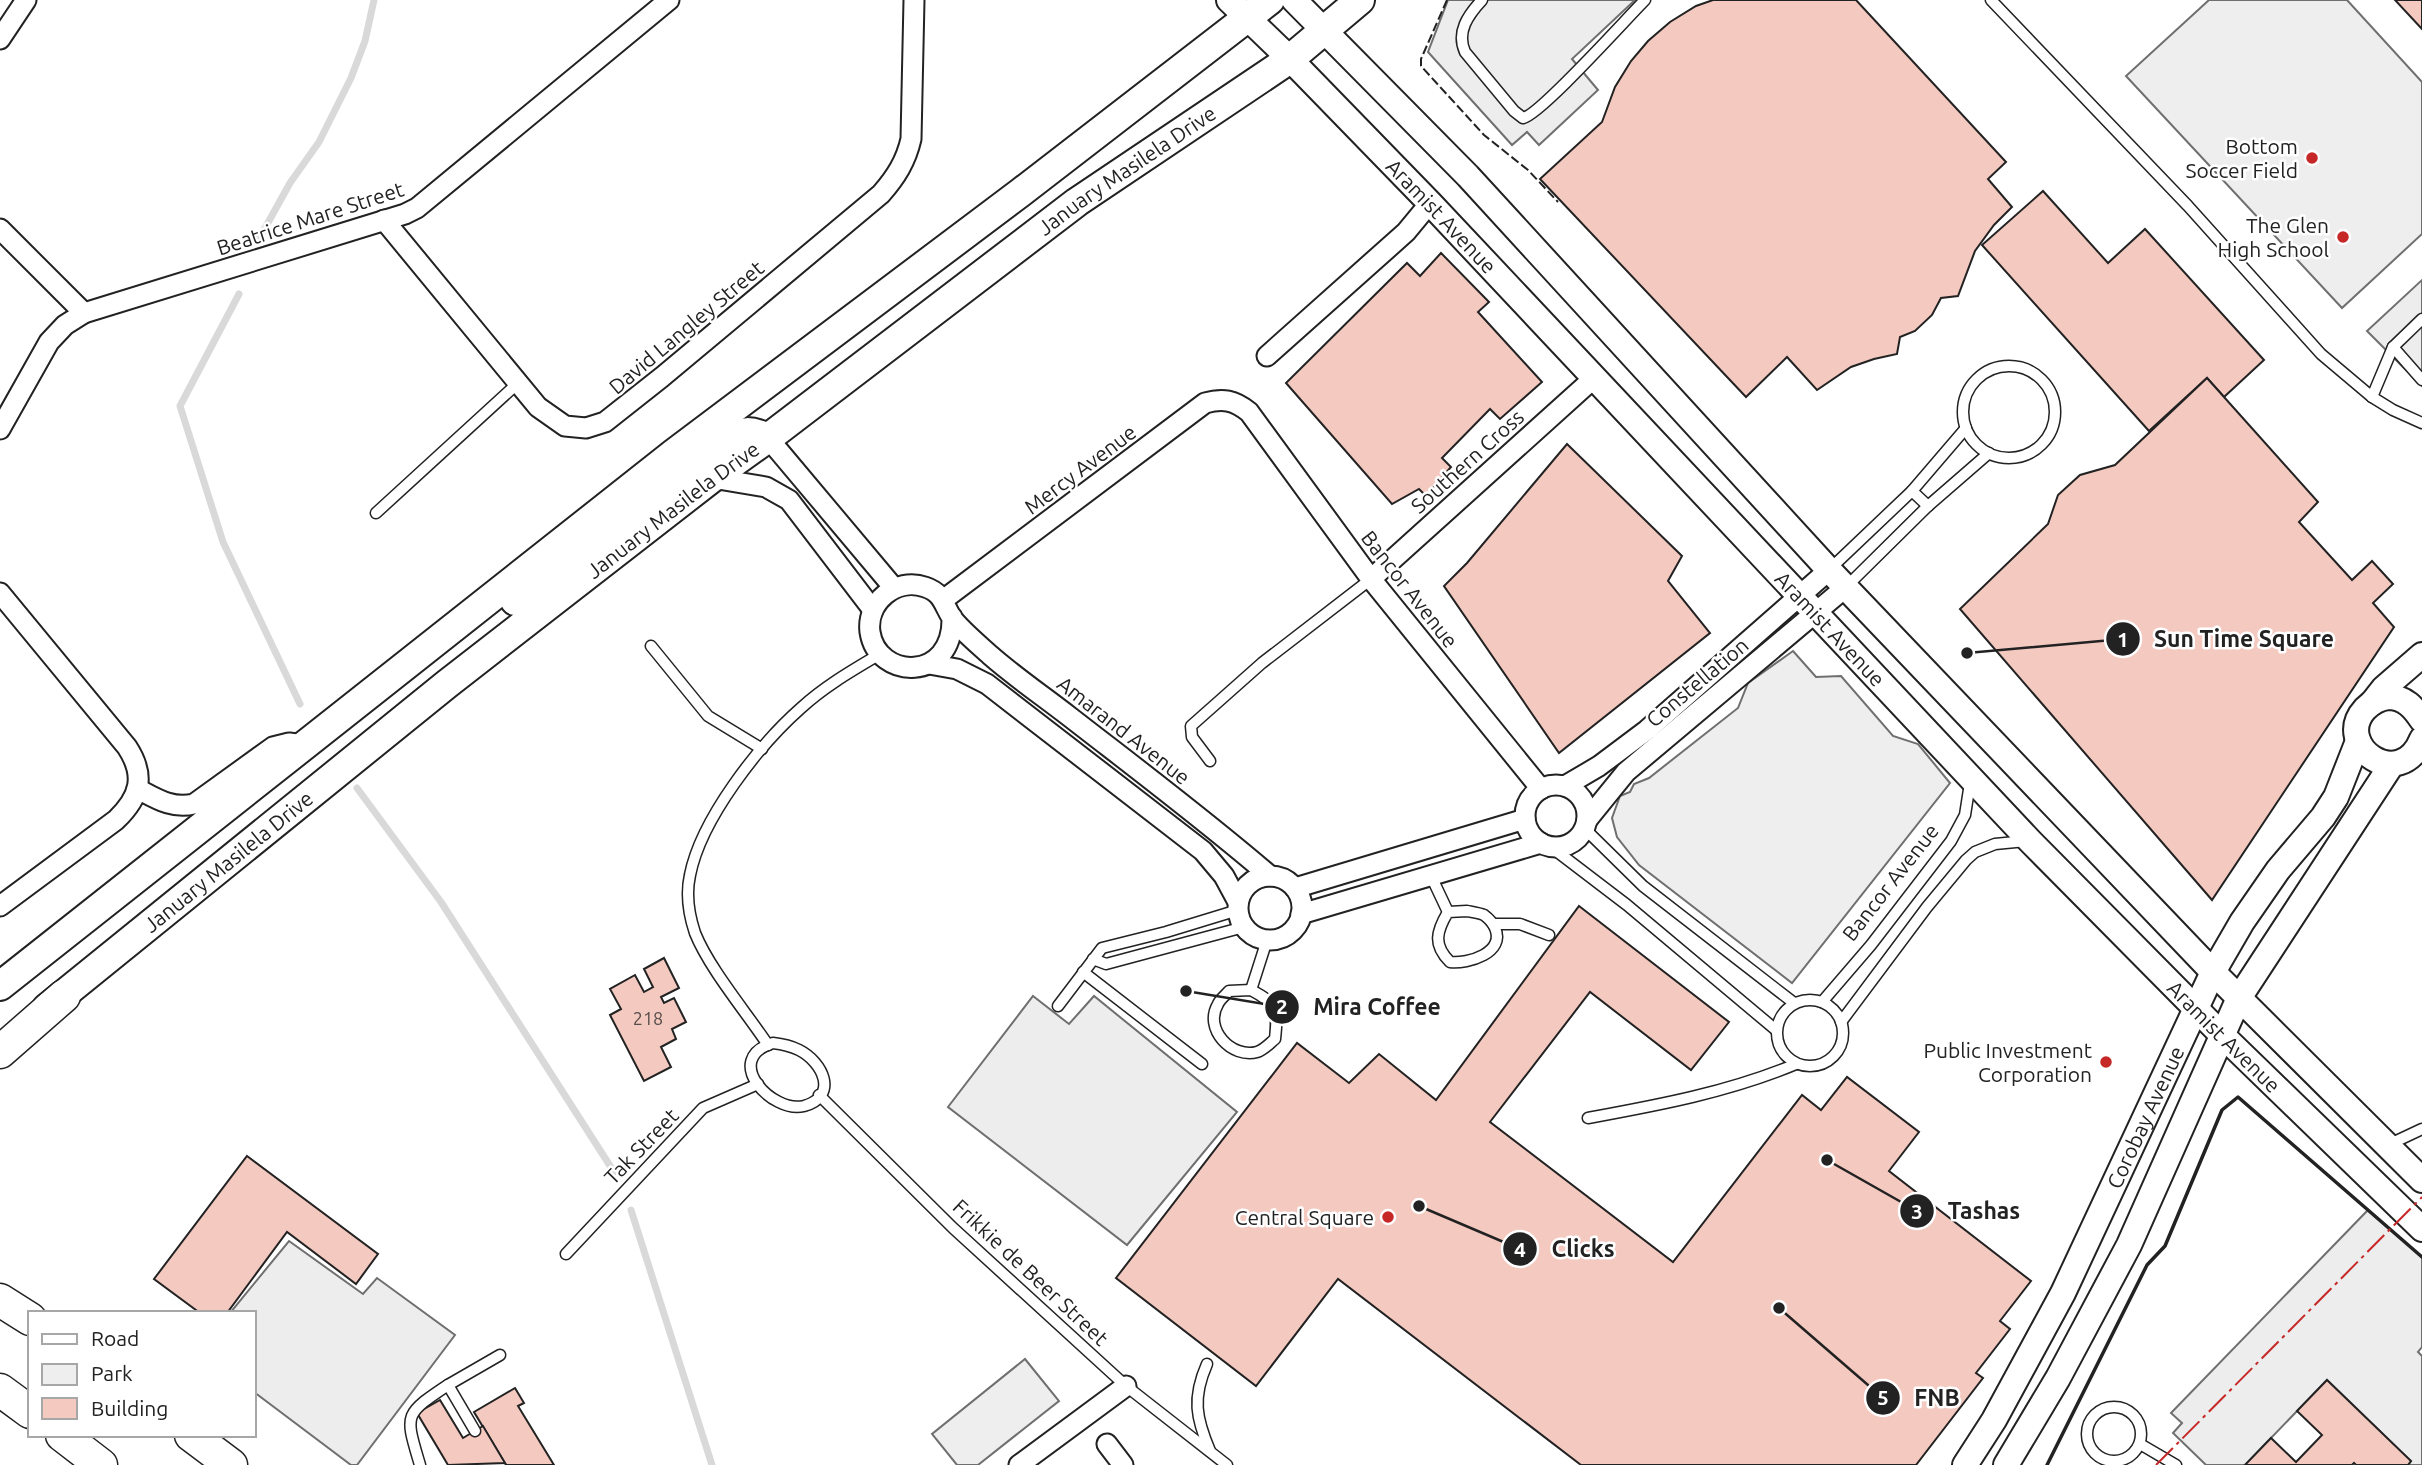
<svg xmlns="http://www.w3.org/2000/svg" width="2422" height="1465" font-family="Ubuntu,sans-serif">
<rect width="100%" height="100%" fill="#fff"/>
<g fill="#eee" stroke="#6f6f6f" stroke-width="2">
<path d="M2209,0h138l75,82v152l-80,74 -216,-232z"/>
<path d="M1793,651l23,26 25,-1 52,60 25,8 32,39 -158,200 -153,-118 -22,-28 -5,-19 8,-22 10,-4 4,-8 15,-6 89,-70 10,-25z"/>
<path d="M1025,1359l34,42 -81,64h-21l-25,-31z"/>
</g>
<g fill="#ededed" stroke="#6f6f6f" stroke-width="2">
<path d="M1448,0h187l-63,59 26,31 -59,55 -12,-13 -15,13 -84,-93z"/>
<path d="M2422,280v106l-55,-55z"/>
<path d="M1033,996l36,28 25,-28 143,116 -110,133 -179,-138z"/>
<path d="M2368,1210l54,47v90l-4,5 4,4v109h-14l3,-4 -84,-81 -82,85h-39l-33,-32 9,-10 -11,-10z"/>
<path d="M289,1241l74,53 14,-16 78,57 -98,130h-6l-97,-73v-79h-24z"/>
</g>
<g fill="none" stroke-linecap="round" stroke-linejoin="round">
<g stroke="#d9d9d9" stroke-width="7">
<path d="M260,237l30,-54 29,-41 32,-64 14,-37 9,-41"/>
<path d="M239,294l-59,112 43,136 77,162"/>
<path d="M357,788l84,114 173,270"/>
<path d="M631,1210l81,255"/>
</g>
</g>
<g fill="#f3c9c0" stroke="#222" stroke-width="2">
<path d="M1713,0h143l150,162 -18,17 24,28 -18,18 -19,26 -17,45 -17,2 -9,17 -17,16 -15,6 -3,17 -23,5 -23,8 -34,23 -30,-33 -41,40 -206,-218 62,-57 13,-35 16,-26 17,-20 22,-19 26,-16z"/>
<path d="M2395,0h27v29z"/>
<path d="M2043,191l65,72 37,-34 119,131 -40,37 -17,-19 -58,53 -167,-186z"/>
<path d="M1441,253l48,49 -11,10 64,70 -42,37 -10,-10 -48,49 9,9 -25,29 -7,-7 -27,15 -106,-121 121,-120 13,13z"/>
<path d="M2207,378l111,124 -19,20 53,58 20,-19 21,23 -20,19 21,24 -182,273 -252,-291 88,-85 10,-29 22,-20 35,-10z"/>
<path d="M1567,444l115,112 -14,25 42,52 -151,120 -115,-167 23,-23z"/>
<path d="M1579,906l150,116 -38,48 -101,-78 -100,130 183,140 129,-167 19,15 26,-33 72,55 -30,39 142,110 -31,40 10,8 -34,44 7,5 -67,87h-335l-243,-186 -82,107 -140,-108 181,-235 52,40 30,-29 57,46z"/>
<path d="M664,958l15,30 -18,9 3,6 10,-5 12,24 -14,7 4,10 -15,8 10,20 -27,14 -34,-66 11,-6 -11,-20 25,-14 9,17 9,-5 -9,-18z"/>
<path d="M247,1156l131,98 -22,30 -69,-52 -60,81h-27l-46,-34z"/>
<path d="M2327,1380l84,81 -3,4h-52l-2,-2 -2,2h-107l26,-27 25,24 26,-27 -25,-24z"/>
<path d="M515,1388l9,15 -6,3 36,59h-48l-32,-53z"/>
<path d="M440,1400l23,38 20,-12 22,37 -57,2 -31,-52z"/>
</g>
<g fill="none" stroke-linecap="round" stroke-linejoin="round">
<defs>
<g id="service">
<path d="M1482,0c-14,15 -26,32 -17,52l49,59 9,7c17,-3 103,-99 122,-118"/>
<path d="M1991,0l197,206 133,148 51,43 21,13 29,13"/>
<path d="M2393,347l29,33"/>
<circle cx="2009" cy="412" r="46"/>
<path d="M2372,397l21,-50 29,-28"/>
<path d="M1912,491l16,15"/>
<path d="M376,513l142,-130"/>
<path d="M1830,569l82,-78 54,-63"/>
<path d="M1846,587l82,-81 61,-53"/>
<path d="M651,646l57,70 54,33"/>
<path d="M1210,761l-18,-24 -1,-11 71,-63 109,-84"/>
<path d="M1585,829l58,57 151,117"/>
<path d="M1551,847l76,58 149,125"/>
<path d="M1431,876l17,36"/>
<path d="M1467,911c5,1 12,2 17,4 4,3 9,8 11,13 11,25 -27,36 -45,34 -17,-17 -14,-30 -2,-50z"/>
<path d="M1493,924h27l29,11"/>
<path d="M1093,959l13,5 138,-37"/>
<path d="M1083,972l119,92"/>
<path d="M1251,990c27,14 27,20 24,49 -5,4 -11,11 -18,13 -25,7 -54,-23 -39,-48 2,-5 8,-9 11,-13z"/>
<path d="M1251,990l16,-50"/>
<circle cx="1810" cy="1033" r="33"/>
<path d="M1822,1002l49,-57 80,-104 14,-26 5,-32"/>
<path d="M1058,1006l44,-58 64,-16 72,-22"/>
<path d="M1841,1022l86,-115 39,-47 9,-8 20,-8 31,-3"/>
<path d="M773,1043c9,1 18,3 26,7 24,12 40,46 5,56 -32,8 -83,-47 -31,-63z"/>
<path d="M768,1045c-22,-33 -59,-77 -73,-112 -6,-18 -9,-40 -5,-58 11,-56 69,-130 111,-167 24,-22 52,-38 79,-54"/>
<path d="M819,1095l134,133 173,158 101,79"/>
<path d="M1588,1118c71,-13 141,-26 208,-54"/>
<path d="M2388,1145l34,-16"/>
<path d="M566,1254l137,-146 55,-24"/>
<path d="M1207,1364c-15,34 -11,54 3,87"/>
<circle cx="2114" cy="1434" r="27"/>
<path d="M475,1431l-27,-46 52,-30"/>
<path d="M2140,1444l36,21"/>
<path d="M420,1465c-15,-51 -17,-50 28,-80"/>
</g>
<g id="minor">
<path d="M0,39l26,-39"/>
<path d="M384,220l154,187 27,19 21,2 19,-6 57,-45 219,-183c15,-17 25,-33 30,-55l3,-139"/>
<path d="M0,229l84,84"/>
<path d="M1267,356l139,-124 24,-29"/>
<path d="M0,429l49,-87 16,-17 19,-12 321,-99 12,-6 252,-208"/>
<path d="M768,438l126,150"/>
<path d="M712,478l54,9 23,13 84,110"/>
<path d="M1371,579l223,-201"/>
<path d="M0,593l127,154c19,29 13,50 -11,73l-116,86"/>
<path d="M943,600l262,-197c18,-5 29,-3 44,9l122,167 170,210"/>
<path d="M952,617c2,66 -75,63 -82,15 -4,-30 26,-55 55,-45 18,6 18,17 27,31 8,11 27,27 38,37 25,22 53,41 80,62 67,52 135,103 200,159"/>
<path d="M929,664l28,5 30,15 216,167 21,25 14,26"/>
<circle cx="1556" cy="816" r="31"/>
<path d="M1565,786l34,-20 48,-36 182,-160"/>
<path d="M138,789c19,10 34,20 56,15l79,-57 16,-4 16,2"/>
<path d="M1587,820l39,-48 220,-185"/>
<circle cx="1270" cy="908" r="32"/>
<path d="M1295,888l230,-69"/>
<path d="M1301,914l240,-71"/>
<path d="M1107,1444l16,21"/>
<path d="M1019,1465l107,-79"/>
</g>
<g id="tertiary">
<path id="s1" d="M1229,0l61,59 140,144 600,638 191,193 201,195"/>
<path d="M1294,0l174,176 361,394 384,402 209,208"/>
<path d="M2373,702l11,-14 38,-33"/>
<path d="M2422,720c-8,-12 -17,-23 -34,-23 -9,1 -17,6 -23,12 -33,36 35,85 57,30"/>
<path id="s2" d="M1965,1465l29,-45 69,-127 150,-321 29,-50 36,-52 45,-53 13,-20 22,-56"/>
<path d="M2006,1465l52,-87 71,-133 110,-247 153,-234"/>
</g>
<g id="secondary">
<path d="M515,601l100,-74 111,-88c16,-9 26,-9 42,-1"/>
<path d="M0,986l673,-532 347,-261 250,-193"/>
<path id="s3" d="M47,1008l400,-324 265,-206 56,-40 309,-236 213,-143 70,-59"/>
</g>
<g id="primary">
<path d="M0,1052l64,-56"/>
<path d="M0,1300l30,19"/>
<path d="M0,1390l30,22"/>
<path d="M62,1435l39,30"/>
<path d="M191,1435l40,30"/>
</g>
</defs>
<use href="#service" stroke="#222" stroke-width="13"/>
<use href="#minor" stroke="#222" stroke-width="23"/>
<use href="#tertiary" stroke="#222" stroke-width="28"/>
<use href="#secondary" stroke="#222" stroke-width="32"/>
<use href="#primary" stroke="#222" stroke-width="35"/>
<use href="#service" stroke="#fff" stroke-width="10"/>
<use href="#minor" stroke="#fff" stroke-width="19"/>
<use href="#tertiary" stroke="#fff" stroke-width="24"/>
<use href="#secondary" stroke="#fff" stroke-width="28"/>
<use href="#primary" stroke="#fff" stroke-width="32"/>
<path stroke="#222" stroke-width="2" stroke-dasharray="9 3.5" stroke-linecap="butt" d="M1447,0l-26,59v7l63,69 44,35 30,32"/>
<path stroke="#222" stroke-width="3.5" d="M2047,1465l100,-200 18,-19 57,-136 16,-13 184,160"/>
<path stroke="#c62828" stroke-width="2" stroke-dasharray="24 5 3.5 5" stroke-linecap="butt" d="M2156,1465l266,-268"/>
</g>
<g fill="#c62828" stroke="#fff" stroke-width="2.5">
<circle cx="2312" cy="158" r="7"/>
<circle cx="2343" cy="237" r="7"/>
<circle cx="2106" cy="1062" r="7"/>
<circle cx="1388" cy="1217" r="7"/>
</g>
<g text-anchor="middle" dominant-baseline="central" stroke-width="5" stroke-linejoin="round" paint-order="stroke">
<g font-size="18" fill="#564c4a">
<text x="648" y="1018">218</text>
</g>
<g font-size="21" fill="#222" stroke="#fff" text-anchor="end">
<text x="2298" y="146">Bottom<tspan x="2298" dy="24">Soccer Field</tspan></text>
<text x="2329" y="225">The Glen<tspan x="2329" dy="24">High School</tspan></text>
<text x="2092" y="1050">Public Investment<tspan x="2092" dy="24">Corporation</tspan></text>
<text x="1374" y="1217">Central Square</text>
</g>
<g font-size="21" fill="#222" stroke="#fff">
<text stroke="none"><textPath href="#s3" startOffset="1367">January Masilela Drive</textPath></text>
<text stroke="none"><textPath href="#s1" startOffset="303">Aramist Avenue</textPath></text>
<text transform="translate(310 218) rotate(-18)">Beatrice Mare Street</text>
<text transform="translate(686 327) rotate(-40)">David Langley Street</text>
<text transform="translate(1467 461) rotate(-42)">Southern Cross</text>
<text transform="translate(1080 469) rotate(-37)">Mercy Avenue</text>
<text stroke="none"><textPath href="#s3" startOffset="800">January Masilela Drive</textPath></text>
<text transform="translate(1410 589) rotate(52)">Bancor Avenue</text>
<text stroke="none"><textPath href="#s1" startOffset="870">Aramist Avenue</textPath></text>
<text transform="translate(1697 682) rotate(-40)">Constellation</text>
<text transform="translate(1124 730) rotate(38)">Amarand Avenue</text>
<text stroke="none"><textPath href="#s3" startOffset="233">January Masilela Drive</textPath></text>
<text transform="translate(1890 882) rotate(-52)">Bancor Avenue</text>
<text stroke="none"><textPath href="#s1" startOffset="1437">Aramist Avenue</textPath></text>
<text stroke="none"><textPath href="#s2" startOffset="392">Corobay Avenue</textPath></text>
<text transform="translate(641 1146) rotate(-46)">Tak Street</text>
<text transform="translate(1031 1272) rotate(43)">Frikkie de Beer Street</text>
</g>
</g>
<path fill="none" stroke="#222" stroke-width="2.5" d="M1967 653L2123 639M1186 991L1282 1007M1827 1160L1917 1211M1419 1206L1520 1249M1779 1308L1883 1398"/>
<g fill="#222" stroke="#fff" stroke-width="2.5">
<circle cx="1967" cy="653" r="7"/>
<circle cx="1186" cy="991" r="7"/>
<circle cx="1827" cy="1160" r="7"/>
<circle cx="1419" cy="1206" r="7"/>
<circle cx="1779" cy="1308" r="7"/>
<circle cx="2123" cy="639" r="18"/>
<circle cx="1282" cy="1007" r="18"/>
<circle cx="1917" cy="1211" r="18"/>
<circle cx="1520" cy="1249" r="18"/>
<circle cx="1883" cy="1398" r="18"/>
</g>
<g font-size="21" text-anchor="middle" font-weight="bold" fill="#fff">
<text x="2123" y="647">1</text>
<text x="1282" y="1014">2</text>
<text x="1917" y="1219">3</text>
<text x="1520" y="1257">4</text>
<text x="1883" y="1405">5</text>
</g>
<g font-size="23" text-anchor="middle" font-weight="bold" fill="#222" stroke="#fff" stroke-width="5" stroke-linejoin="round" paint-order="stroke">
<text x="2244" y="647">Sun Time Square</text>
<text x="1377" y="1015">Mira Coffee</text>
<text x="1984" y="1219">Tashas</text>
<text x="1583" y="1257">Clicks</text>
<text x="1937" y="1406">FNB</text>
</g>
<rect x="28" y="1311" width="228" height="126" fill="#ffffff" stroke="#a7a7a7" stroke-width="2"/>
<rect x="42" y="1334" width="35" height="10" fill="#ffffff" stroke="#a7a7a7" stroke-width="2"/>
<text x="91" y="1346" font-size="21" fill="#222222">Road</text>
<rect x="42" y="1364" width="35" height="21" fill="#eeeeee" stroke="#a7a7a7" stroke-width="2"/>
<text x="91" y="1381" font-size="21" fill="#222222">Park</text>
<rect x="42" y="1398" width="35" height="21" fill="#f3c9c0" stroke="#a7a7a7" stroke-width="2"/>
<text x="91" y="1416" font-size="21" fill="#222222">Building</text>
</svg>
